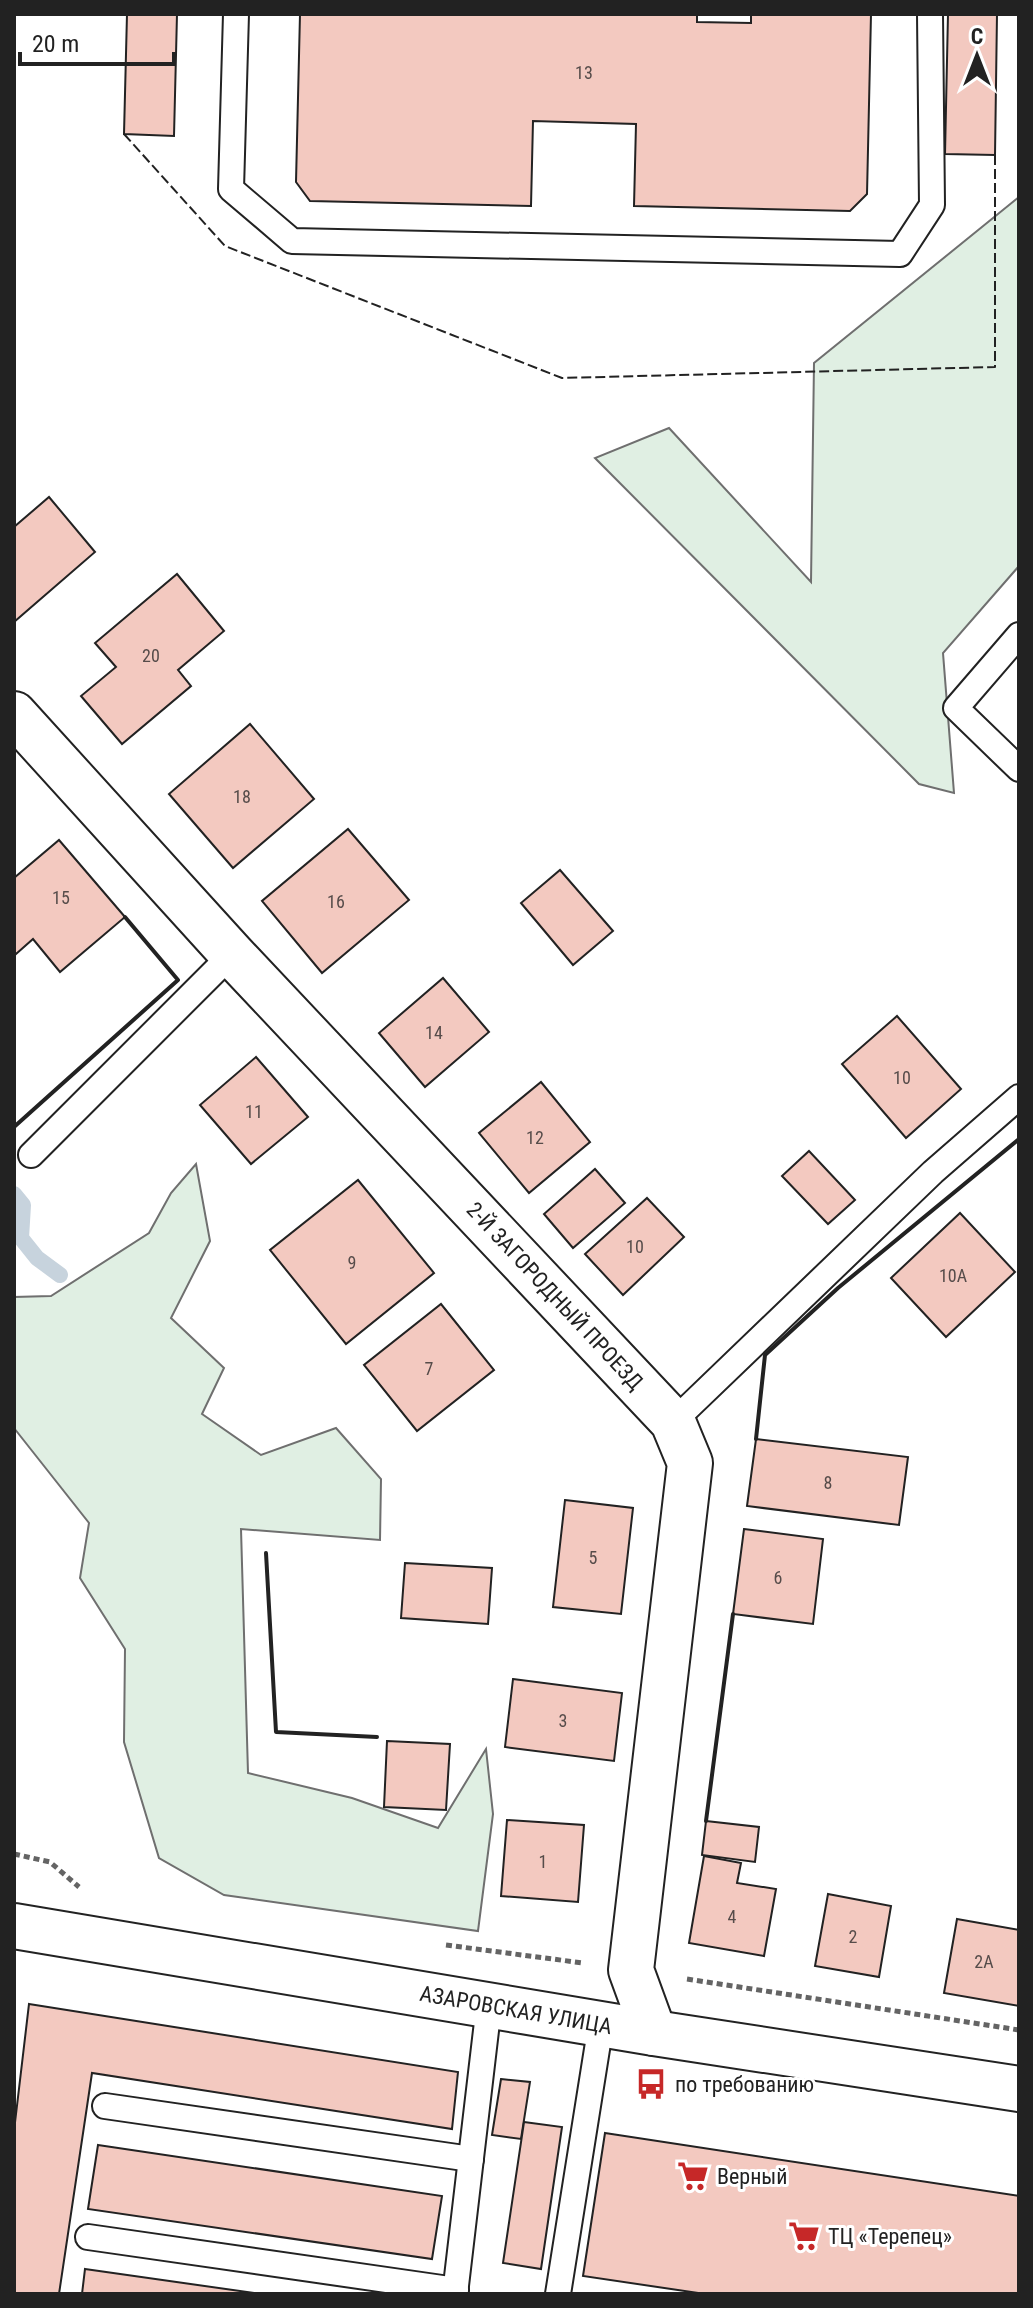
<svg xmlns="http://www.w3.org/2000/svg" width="1033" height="2308" font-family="'Roboto Condensed',sans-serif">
<rect width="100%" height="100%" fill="#fff"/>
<g fill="#e0efe3" stroke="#6f6f6f" stroke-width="2">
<path d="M1019,197v369l-76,87 11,140 -35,-9 -324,-326 74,-30 142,154 3,-219z"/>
<path d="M196,1164l14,77 -39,77 53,50 -22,46 59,41 75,-27 45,51 -1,61 -139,-11 7,244 104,25 86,30 48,-79 7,65 -15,117 -254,-36 -65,-37 -35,-116 1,-93 -45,-71 9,-55 -75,-95v-131l37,-1 98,-63 22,-40z"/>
</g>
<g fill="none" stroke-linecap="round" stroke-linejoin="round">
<path stroke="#c7d3dd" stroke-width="16" d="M14,1194l9,11 -2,33 16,20 23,17"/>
</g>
<g fill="#f3c9c0" stroke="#222" stroke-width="2">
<path d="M127,14h50l-3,122 -50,-2z"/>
<path d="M300,14h397v8l54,1v-9h120l-4,180 -17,17 -216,-5 2,-82 -103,-3 -2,85 -221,-5 -14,-19z"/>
<path d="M948,14h49l-2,141 -50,-1z"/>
<path d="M49,497l46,55 -81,70v-95z"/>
<path d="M177,574l47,57 -46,39 13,16 -69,58 -41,-48 35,-29 -21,-24z"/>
<path d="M250,724l64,75 -81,69 -64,-74z"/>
<path d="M348,829l61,71 -87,73 -60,-72z"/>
<path d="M59,840l66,77 -65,55 -27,-33 -17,15 -2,-3v-73z"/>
<path d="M560,870l53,61 -40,34 -52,-62z"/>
<path d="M443,978l46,54 -64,55 -46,-54z"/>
<path d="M897,1016l64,73 -55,49 -64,-74z"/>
<path d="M256,1057l52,60 -57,47 -51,-59z"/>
<path d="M541,1082l49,60 -61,51 -50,-60z"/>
<path d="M809,1151l46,49 -27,24 -46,-48z"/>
<path d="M595,1169l30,34 -52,45 -29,-34z"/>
<path d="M358,1180l76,93 -88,71 -76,-94z"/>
<path d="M647,1198l37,39 -61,58 -38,-41z"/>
<path d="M960,1213l55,59 -69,65 -55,-59z"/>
<path d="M441,1304l53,66 -77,61 -53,-66z"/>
<path d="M756,1439l152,18 -9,68 -152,-19z"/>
<path d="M565,1500l68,8 -12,106 -68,-7z"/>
<path d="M744,1529l79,10 -10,85 -80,-10z"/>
<path d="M405,1563l87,5 -4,56 -87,-6z"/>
<path d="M513,1679l109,14 -8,68 -109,-14z"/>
<path d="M387,1741l63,3 -4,66 -62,-3z"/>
<path d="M507,1820l77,5 -6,77 -77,-6z"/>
<path d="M706,1821l53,6 -4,35 -53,-7z"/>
<path d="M704,1856l37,7 -4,20 39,6 -12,67 -75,-13z"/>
<path d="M828,1894l63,12 -12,71 -64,-11z"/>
<path d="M957,1919l62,11v76l-75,-13z"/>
<path d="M29,2004l429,68 -6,57 -360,-56 -33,221h-45v-163z"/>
<path d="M501,2079l29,3 -9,57 -29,-4z"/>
<path d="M524,2122l38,5 -21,142 -38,-6z"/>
<path d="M605,2133l414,63v98h-314l-122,-18z"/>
<path d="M98,2145l344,51 -10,63 -344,-50z"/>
<path d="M85,2269l176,25h-179z"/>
</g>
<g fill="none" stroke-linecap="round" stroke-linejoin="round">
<defs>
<g id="service">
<path d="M236,14l-5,175 61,52 608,13 32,-49 -2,-191"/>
<path d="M1019,635l-63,73 63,61"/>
<path d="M31,1155l201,-201"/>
<path d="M673,1422l260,-250 86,-75"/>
<path d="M105,2106l366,53"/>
<path d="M88,2237l368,53"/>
<path d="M455,2294l34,-289"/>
<path d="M558,2294l43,-270"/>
</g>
<path id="minor" d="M14,714l218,240 441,468 17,41 -59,507 23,63"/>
<path id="tertiary" d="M14,1926l640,107 365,56"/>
</defs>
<use href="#service" stroke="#222" stroke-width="28"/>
<use href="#minor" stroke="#222" stroke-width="48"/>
<use href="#tertiary" stroke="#222" stroke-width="48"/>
<g stroke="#646464" stroke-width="5" stroke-dasharray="6 4" stroke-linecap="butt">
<path d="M14,1854l36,8 29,25"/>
<path d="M446,1945l137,18"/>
<path d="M687,1979l332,51"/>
</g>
<use href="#service" stroke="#fff" stroke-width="24"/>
<use href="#minor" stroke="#fff" stroke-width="44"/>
<use href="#tertiary" stroke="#fff" stroke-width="44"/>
<path stroke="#222" stroke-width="2" stroke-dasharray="10 4" stroke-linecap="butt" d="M124,134l101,112 337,132 433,-11v-212"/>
<g stroke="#222" stroke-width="4">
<path d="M14,1127l164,-147 -53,-63"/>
<path d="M756,1439l9,-84 73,-67 181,-149"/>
<path d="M266,1553l10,179 101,5"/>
<path d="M706,1821l27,-207"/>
</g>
</g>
<defs>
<symbol id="bus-bare" viewBox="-9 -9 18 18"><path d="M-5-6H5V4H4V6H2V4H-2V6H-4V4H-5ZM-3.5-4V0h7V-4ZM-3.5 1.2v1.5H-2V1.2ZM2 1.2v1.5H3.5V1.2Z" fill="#c62828" stroke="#fff" stroke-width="2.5" paint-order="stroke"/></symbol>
<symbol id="supermarket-bare" viewBox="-9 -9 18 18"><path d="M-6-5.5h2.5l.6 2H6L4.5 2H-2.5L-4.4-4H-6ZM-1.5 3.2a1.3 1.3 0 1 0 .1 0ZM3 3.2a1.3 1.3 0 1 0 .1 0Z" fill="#c62828" stroke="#fff" stroke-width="2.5" paint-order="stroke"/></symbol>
</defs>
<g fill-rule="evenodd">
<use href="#bus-bare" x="629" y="2062" width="44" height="44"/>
<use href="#supermarket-bare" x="671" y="2154" width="44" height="44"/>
<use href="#supermarket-bare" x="782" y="2214" width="44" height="44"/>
</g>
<g text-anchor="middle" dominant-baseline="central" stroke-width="6" stroke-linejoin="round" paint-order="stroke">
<g font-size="18" fill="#564c4a">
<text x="584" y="72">13</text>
<text x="151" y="655">20</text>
<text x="242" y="796">18</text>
<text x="61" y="897">15</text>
<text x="336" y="901">16</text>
<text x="434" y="1032">14</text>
<text x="902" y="1077">10</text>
<text x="254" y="1111">11</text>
<text x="535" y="1137">12</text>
<text x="635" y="1246">10</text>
<text x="352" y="1262">9</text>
<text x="953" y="1275">10А</text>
<text x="429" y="1368">7</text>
<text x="828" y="1482">8</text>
<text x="593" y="1557">5</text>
<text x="778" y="1577">6</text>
<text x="563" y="1720">3</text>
<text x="543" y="1861">1</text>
<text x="732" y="1916">4</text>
<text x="853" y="1936">2</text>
<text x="984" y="1961">2А</text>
</g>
<g font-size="22" fill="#222" stroke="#fff">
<text transform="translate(555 1296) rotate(47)">2-Й ЗАГОРОДНЫЙ ПРОЕЗД</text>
<text transform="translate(516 2010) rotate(10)">АЗАРОВСКАЯ УЛИЦА</text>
</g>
<g font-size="22" fill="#222" stroke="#fff" text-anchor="start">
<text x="675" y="2084">по требованию</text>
<text x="717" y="2176">Верный</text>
<text x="828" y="2236">ТЦ «Терепец»</text>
</g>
</g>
<rect width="1033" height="2308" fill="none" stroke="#222222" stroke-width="32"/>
<g transform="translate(977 56)" stroke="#ffffff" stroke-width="6" paint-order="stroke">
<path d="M0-6L14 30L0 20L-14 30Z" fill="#222222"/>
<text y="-12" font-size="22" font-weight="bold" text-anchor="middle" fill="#222222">С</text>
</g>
<path d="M20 52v12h154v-12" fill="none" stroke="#222222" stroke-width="4"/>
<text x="32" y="52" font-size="24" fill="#222222" stroke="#ffffff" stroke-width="6" paint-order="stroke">20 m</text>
</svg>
